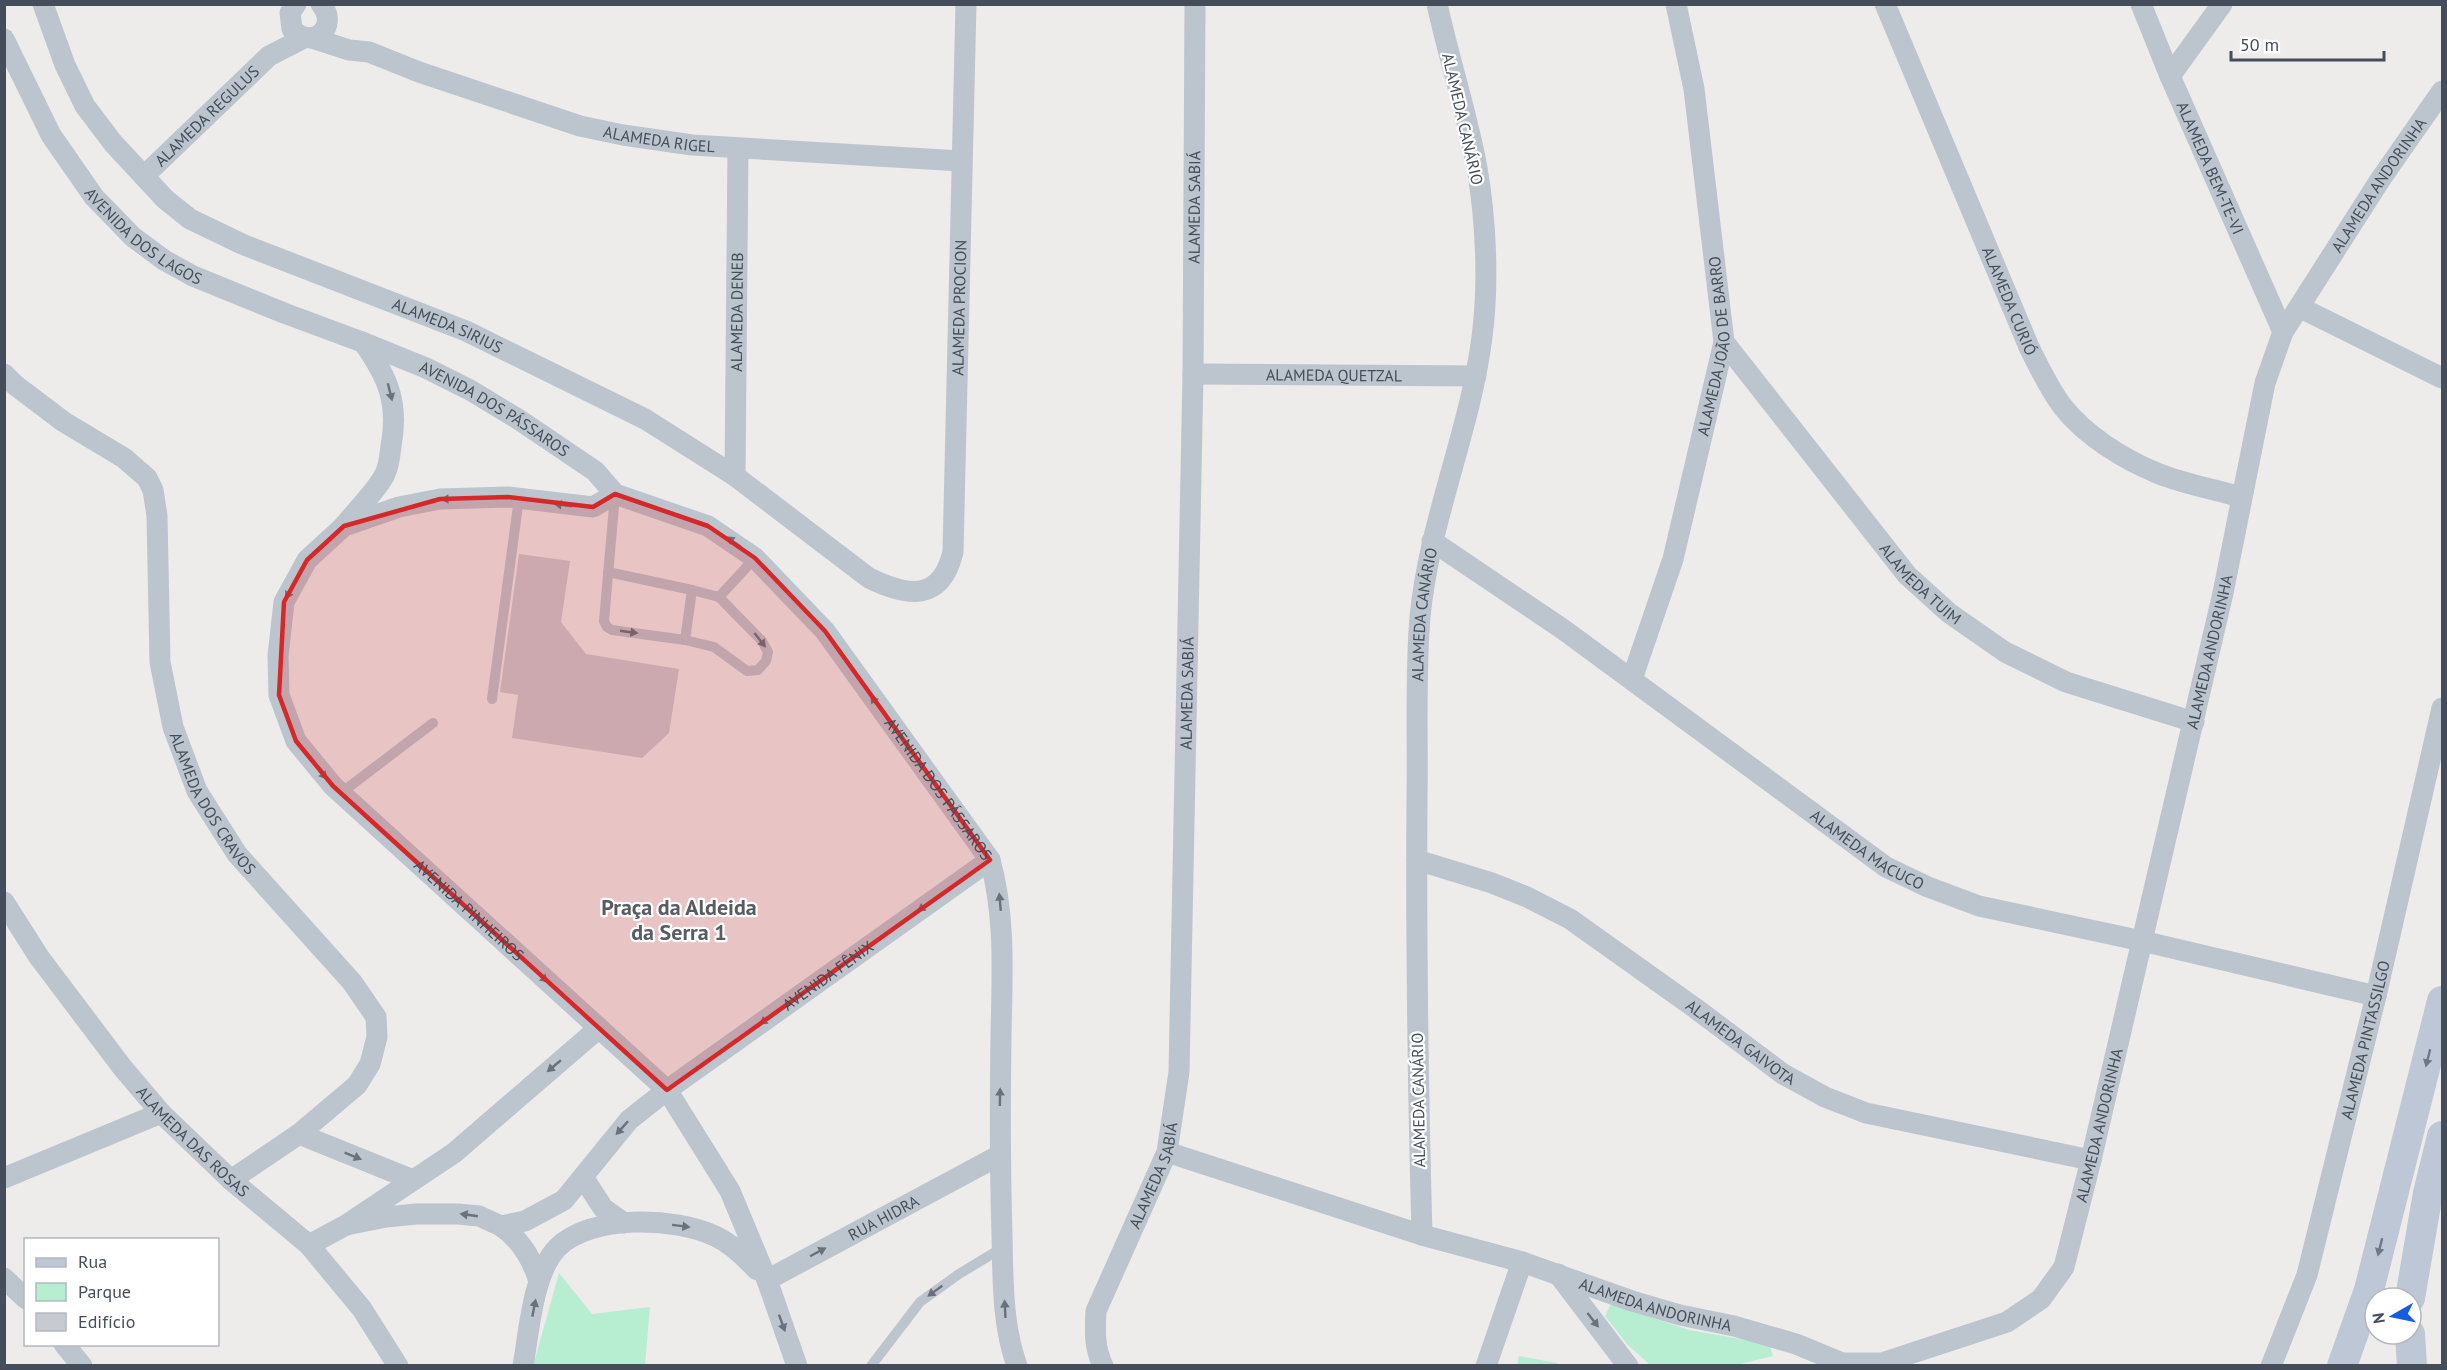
<svg xmlns="http://www.w3.org/2000/svg" width="2447" height="1370" font-family="'PT Sans',sans-serif">
<rect width="100%" height="100%" fill="#eeebeb"/>
<g fill="#b7eed1">
<path d="M559,1273l33,41 58,-7 -5,58 -112,1z"/>
<path d="M1611,1304l78,26 80,14 4,12 -37,9h-86l-23,-21 -22,-28z"/>
<path d="M1519,1356l39,7v2h-41z"/>
</g>
<path fill="#c8cad1" d="M519,554l51,7 -9,61 25,32 93,15 -10,64 -27,25 -130,-20 6,-43 -18,-3z"/>
<g fill="none" stroke-linecap="round" stroke-linejoin="round">
<g stroke="#bcc4ce" stroke-width="10">
<path d="M608,572l84,18 -7,50 -73,-10 -5,-3 -3,-6 11,-126"/>
<path d="M692,590l27,7 36,-39"/>
<path d="M685,640l29,7 33,24 11,-1 8,-9 2,-9 -6,-11 -43,-44"/>
<path d="M492,699l27,-201"/>
<path d="M341,793l92,-70"/>
<path d="M871,1366l49,-64 39,-28 43,-26"/>
</g>
<g stroke="#bcc4ce" stroke-width="21">
<path id="s1" d="M43,4l22,61 20,41 28,37 52,56 25,20 52,25 224,87 179,88 90,57 134,102c39,19 72,24 84,-26l13,-548"/>
<path d="M296,4l-6,9 2,16c20,22 48,-2 29,-25"/>
<path id="s2" d="M1885,4l144,343c10,20 20,42 34,60 23,29 60,52 94,66 26,11 57,16 84,24"/>
<path id="s3" d="M2141,4l29,72 113,256"/>
<path id="s4" d="M312,38l37,12 20,2 50,20 161,54 43,9 69,10 269,16"/>
<path id="s5" d="M4,39l47,96 43,62 39,40 31,23 29,16 91,37 78,29 64,26 44,22 48,29 77,52 20,23 93,32 47,32 70,73 165,229c16,58 12,116 11,176 -1,66 -1,133 1,199 1,44 0,89 15,131"/>
<path d="M2170,76l52,-72"/>
<path id="s6" d="M144,176l125,-120 35,-18"/>
<path d="M2299,307l143,71"/>
<path id="s7" d="M1724,342l183,233 42,38 56,39 61,30 128,40"/>
<path id="s8" d="M4,374l11,11 49,37 60,36 23,20 6,12 4,26 3,146 13,65 24,64 40,63 115,128 24,35 1,20 -7,27 -13,21 -58,49 -68,46"/>
<path id="s9" d="M1193,374l283,2"/>
<path id="s10" d="M735,476l3,-328"/>
<path id="s11" d="M615,494l-22,13 -85,-10 -68,2 -41,8 -55,19 -37,34 -23,42 -6,54 1,39 17,46 37,45 334,304 63,101 37,89 30,86"/>
<path d="M344,526c11,-14 34,-37 41,-52 4,-8 5,-19 6,-28 8,-43 -3,-69 -28,-104"/>
<path id="s12" d="M1432,541l132,89 322,237 42,20 51,19 163,35 234,55"/>
<path id="s13" d="M1632,679l41,-120 51,-217 -30,-253 -18,-85"/>
<path id="s14" d="M1417,860l75,23 35,14 43,22 125,89 88,66 42,23 41,16 225,47"/>
<path id="s15" d="M4,902l35,55 83,110 39,46 70,67 78,65 53,64 36,57"/>
<path d="M299,1134l114,46"/>
<path id="s16" d="M1167,1152l255,83 100,27 110,39 48,14 54,11 62,18 46,19h40l125,-41 34,-23 23,-32 27,-107 132,-567 42,-210 18,-51 97,-152 62,-89"/>
<path d="M583,1177l20,31 21,15"/>
<path d="M4,1178l157,-65"/>
<path id="s17" d="M346,1225l40,-8 30,-3h42l21,2 22,10 24,-5 39,-21 65,-80 38,-30 323,-230"/>
<path d="M501,1226c20,14 31,33 38,55"/>
<path id="s18" d="M1422,1235c-4,-146 -6,-291 -5,-437 1,-60 -2,-122 3,-181 9,-96 50,-185 62,-280 7,-53 4,-117 -5,-169 -10,-55 -28,-109 -40,-164"/>
<path d="M309,1245l37,-20 108,-72 145,-125"/>
<path d="M1558,1274l70,92"/>
<path d="M4,1278l22,21"/>
<path id="s19" d="M767,1280l233,-125"/>
<path d="M64,1344l18,22"/>
<path d="M523,1366c6,-34 10,-93 34,-118 34,-34 118,-31 158,-12 17,8 30,21 42,34"/>
<path id="s20" d="M1103,1366c-9,-19 -8,-35 -7,-55l71,-159 12,-80 14,-698 2,-370"/>
<path d="M1486,1366l36,-104"/>
<path id="s21" d="M2271,1366l36,-91 69,-279 66,-288"/>
</g>
<g stroke="#bdc7d5" stroke-width="30">
<path d="M2410,1298l18,-105 14,-57"/>
<path d="M2410,1334l2,32"/>
<path d="M2342,1366l27,-76 73,-289"/>
</g>
</g>
<defs><path id="oneway-solid" d="M-6-.8H1V-3.2L6.5 0L1 3.2V.8H-6Z" transform="scale(1.5)"/></defs>
<g fill="#68717c">
<use href="#oneway-solid" transform="translate(390 392) rotate(76)"/>
<use href="#oneway-solid" transform="translate(450 499) rotate(178)"/>
<use href="#oneway-solid" transform="translate(563 505) rotate(-172)"/>
<use href="#oneway-solid" transform="translate(734 542) rotate(-144)"/>
<use href="#oneway-solid" transform="translate(290 591) rotate(119)"/>
<use href="#oneway-solid" transform="translate(629 632) rotate(8)"/>
<use href="#oneway-solid" transform="translate(760 640) rotate(52)"/>
<use href="#oneway-solid" transform="translate(876 703) rotate(-126)"/>
<use href="#oneway-solid" transform="translate(321 772) rotate(51)"/>
<use href="#oneway-solid" transform="translate(1000 902) rotate(-95)"/>
<use href="#oneway-solid" transform="translate(925 906) rotate(145)"/>
<use href="#oneway-solid" transform="translate(541 976) rotate(42)"/>
<use href="#oneway-solid" transform="translate(767 1019) rotate(145)"/>
<use href="#oneway-solid" transform="translate(554 1066) rotate(140)"/>
<use href="#oneway-solid" transform="translate(1000 1097) rotate(-89)"/>
<use href="#oneway-solid" transform="translate(622 1128) rotate(132)"/>
<use href="#oneway-solid" transform="translate(353 1156) rotate(22)"/>
<use href="#oneway-solid" transform="translate(469 1215) rotate(-172)"/>
<use href="#oneway-solid" transform="translate(681 1226) rotate(7)"/>
<use href="#oneway-solid" transform="translate(818 1252) rotate(-28)"/>
<use href="#oneway-solid" transform="translate(935 1291) rotate(144)"/>
<use href="#oneway-solid" transform="translate(534 1308) rotate(-79)"/>
<use href="#oneway-solid" transform="translate(1005 1309) rotate(-93)"/>
<use href="#oneway-solid" transform="translate(1593 1320) rotate(52)"/>
<use href="#oneway-solid" transform="translate(782 1323) rotate(70)"/>
</g>
<g fill="#6e7884">
<use href="#oneway-solid" transform="translate(2428 1058) rotate(104)"/>
<use href="#oneway-solid" transform="translate(2380 1247) rotate(104)"/>
</g>
<path fill="#d62828" fill-opacity="0.2" stroke="#d62828" stroke-width="4.5" stroke-linejoin="round" d="M615,494l93,32 47,32 70,73 165,229 -323,230 -334,-304 -37,-45 -17,-46 5,-93 23,-42 37,-34 96,-27 68,-2 85,10z"/>
<g text-anchor="middle" dominant-baseline="central" stroke-width="4.5" stroke-linejoin="round" paint-order="stroke">
<g font-size="16" fill="#444d59" stroke="#fff">
<text stroke="none"><textPath href="#s6" startOffset="87">ALAMEDA REGULUS</textPath></text>
<text transform="translate(1463 119) rotate(77)">ALAMEDA CANÁRIO</text>
<text stroke="none"><textPath href="#s4" startOffset="363">ALAMEDA RIGEL</textPath></text>
<text stroke="none"><textPath href="#s3" startOffset="178">ALAMEDA BEM-TE-VI</textPath></text>
<text stroke="none"><textPath href="#s16" startOffset="2096">ALAMEDA ANDORINHA</textPath></text>
<text stroke="none"><textPath href="#s20" startOffset="1176">ALAMEDA SABIÁ</textPath></text>
<text stroke="none"><textPath href="#s5" startOffset="246">AVENIDA DOS LAGOS</textPath></text>
<text stroke="none"><textPath href="#s2" startOffset="322">ALAMEDA CURIÓ</textPath></text>
<text stroke="none"><textPath href="#s1" startOffset="1390">ALAMEDA PROCION</textPath></text>
<text stroke="none"><textPath href="#s10" startOffset="164">ALAMEDA DENEB</textPath></text>
<text stroke="none"><textPath href="#s1" startOffset="544">ALAMEDA SIRIUS</textPath></text>
<text stroke="none"><textPath href="#s13" startOffset="345">ALAMEDA JOÃO DE BARRO</textPath></text>
<text stroke="none"><textPath href="#s9" startOffset="141">ALAMEDA QUETZAL</textPath></text>
<text stroke="none"><textPath href="#s5" startOffset="640">AVENIDA DOS PÁSSAROS</textPath></text>
<text stroke="none"><textPath href="#s7" startOffset="312">ALAMEDA TUIM</textPath></text>
<text stroke="none"><textPath href="#s18" startOffset="621">ALAMEDA CANÁRIO</textPath></text>
<text stroke="none"><textPath href="#s16" startOffset="1592">ALAMEDA ANDORINHA</textPath></text>
<text stroke="none"><textPath href="#s20" startOffset="690">ALAMEDA SABIÁ</textPath></text>
<text stroke="none"><textPath href="#s5" startOffset="1240">AVENIDA DOS PÁSSAROS</textPath></text>
<text stroke="none"><textPath href="#s8" startOffset="516">ALAMEDA DOS CRAVOS</textPath></text>
<text stroke="none"><textPath href="#s12" startOffset="534">ALAMEDA MACUCO</textPath></text>
<text stroke="none"><textPath href="#s11" startOffset="762">AVENIDA PINHEIROS</textPath></text>
<text stroke="none"><textPath href="#s17" startOffset="576">AVENIDA FÊNIX</textPath></text>
<text stroke="none"><textPath href="#s21" startOffset="340">ALAMEDA PINTASSILGO</textPath></text>
<text stroke="none"><textPath href="#s14" startOffset="375">ALAMEDA GAIVOTA</textPath></text>
<text transform="translate(1418 1100) rotate(-91)">ALAMEDA CANÁRIO</text>
<text stroke="none"><textPath href="#s16" startOffset="1106">ALAMEDA ANDORINHA</textPath></text>
<text stroke="none"><textPath href="#s15" startOffset="306">ALAMEDA DAS ROSAS</textPath></text>
<text stroke="none"><textPath href="#s20" startOffset="204">ALAMEDA SABIÁ</textPath></text>
<text stroke="none"><textPath href="#s19" startOffset="132">RUA HIDRA</textPath></text>
<text stroke="none"><textPath href="#s16" startOffset="512">ALAMEDA ANDORINHA</textPath></text>
</g>
<g font-size="22" font-weight="bold" fill="#585b60" stroke="#fff">
<text x="679" y="907">Praça da Aldeida<tspan x="679" dy="25">da Serra 1</tspan></text>
</g>
</g>
<rect width="2447" height="1370" fill="none" stroke="#444d59" stroke-width="12"/>
<rect x="24" y="1238" width="195" height="108" fill="#ffffff" stroke="#b4b8bd" stroke-width="1.5"/>
<rect x="36" y="1258" width="30" height="9" fill="#bdc7d5" stroke="#b4b8bd" stroke-width="1.5"/>
<text x="78" y="1268" font-size="18" fill="#444d59">Rua</text>
<rect x="36" y="1283" width="30" height="18" fill="#b7eed1" stroke="#b4b8bd" stroke-width="1.5"/>
<text x="78" y="1298" font-size="18" fill="#444d59">Parque</text>
<rect x="36" y="1313" width="30" height="18" fill="#c8cad1" stroke="#b4b8bd" stroke-width="1.5"/>
<text x="78" y="1328" font-size="18" fill="#444d59">Edifício</text>
<g transform="translate(2393 1316) rotate(261)"><circle r="28" fill="#ffffff" stroke="#b4b8bd" stroke-width="1.5"/>
<path d="M0-4.5L10 22L0 15L-10 22Z" fill="#155cde"/>
<text y="-9" font-size="16" font-weight="bold" text-anchor="middle" fill="#444d59">N</text>
</g>
<path d="M2231 51v9h153v-9" fill="none" stroke="#444d59" stroke-width="3"/>
<text x="2240" y="51" font-size="18" fill="#444d59" stroke="#ffffff" stroke-width="4.5" paint-order="stroke">50 m</text>
</svg>
